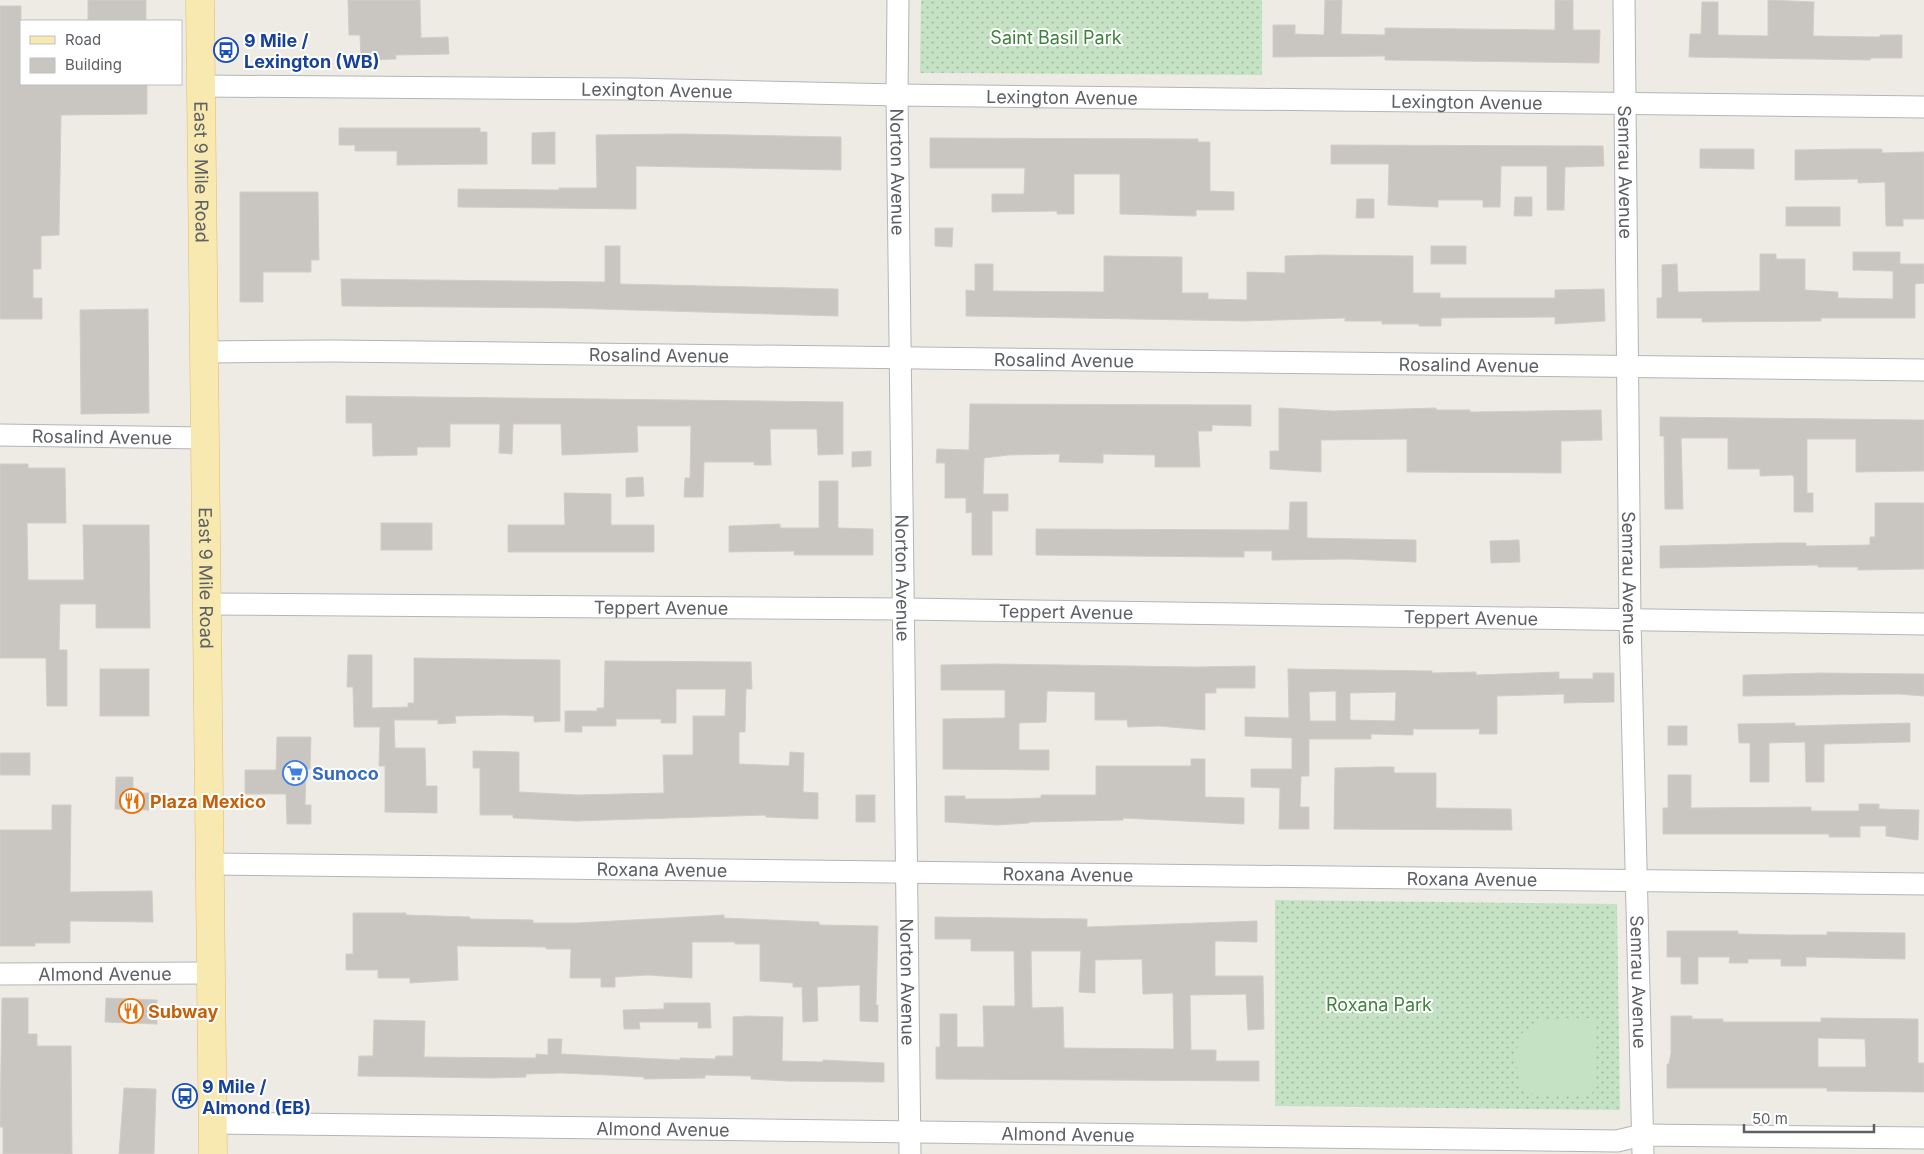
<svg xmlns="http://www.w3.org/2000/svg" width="1924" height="1154" font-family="Inter,sans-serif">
<defs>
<pattern id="grass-dots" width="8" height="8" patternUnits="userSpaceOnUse" patternTransform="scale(1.25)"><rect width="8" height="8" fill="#c5e3c4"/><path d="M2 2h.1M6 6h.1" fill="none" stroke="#a3bba3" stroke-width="1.8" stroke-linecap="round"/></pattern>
</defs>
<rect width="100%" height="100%" fill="#eeebe5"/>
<g fill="url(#grass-dots)">
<path d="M921,0h341v75l-342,-2z"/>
<path d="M1275,900l342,4 3,206 -345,-4z"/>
</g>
<path fill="#c5e3c4" d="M1595,1018l1,71 -7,7 -61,-3 -9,-14 -4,-25 8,-22 23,-13z"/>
<g fill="#c9c6c2" stroke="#d2cdc4" fill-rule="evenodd">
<rect x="88" y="0" width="58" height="21"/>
<path d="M348,0h72l1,38 27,-1 1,17 -53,1v4l-35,1 -1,-25h-11z"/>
<path d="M1325,0h17l-1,34 44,1v-7l170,2v-30h18v30h27l-1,33 -214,-3v-4l-112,1v-32h22v9l29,1z"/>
<path d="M1768,0l46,2 -1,34 67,1v-2h22v23h-31l-1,2 -181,-3 1,-23h11l1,-32h16v33l50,1z"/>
<path d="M0,6h21v78h126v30l-86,1 -2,120 -18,1v33h-8v29h9v21h-42z"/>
<path d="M339,128h141v4h7v32l-90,1v-14h-42v-6h-16z"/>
<path d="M555,132v32h-23v-31z"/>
<path d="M682,134l159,3v33l-205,-4v43l-178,-2v-18l101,1v-2h38l-1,-53z"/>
<path d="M930,138l268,1v3h12v49l24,1v18h-38v6l-76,-2v-40h-46v40h-17v-3l-65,1v-18h32l1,-26h-95z"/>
<path d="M1331,145l272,1 1,20 -39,1 -1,43h-17v-44h-46l-1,41h-17v-7h-45v7l-50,-2 1,-41h-58z"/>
<path d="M1700,149h54v20l-54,-1z"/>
<path d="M1851,149h31v4l42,-1v67h-21v7h-17l-1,-44 -27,1v-4l-63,1v-30z"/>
<path d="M240,192h78l1,68h-8v12h-48v30h-23z"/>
<path d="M1515,197h17v19h-18z"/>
<path d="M1357,199h17v19h-18z"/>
<rect x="1786" y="207" width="54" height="19"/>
<path d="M935,228h18l-1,19 -17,-1z"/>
<path d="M605,246h15v38l218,5v27l-274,-8 -222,-2 -1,-27 264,3z"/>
<rect x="1431" y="246" width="35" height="18"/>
<path d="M1853,252h47v12h24v19l-9,1v34h-94v3l-119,1v-4h-45v-20h5v-33l15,-1 1,28 82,-1v-37h16v5h29v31l33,2v6l55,1v-28l-40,-1z"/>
<path d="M1321,255l92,1v37h27v5h115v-8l49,-1 1,32 -50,3v-7l-114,1v8h-22v-2h-37v-3h-37v-3l-100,3 -279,-5v-26l9,1v-27h18v27l111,1v-36l78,1v36h26v6l39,1v-28l38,1v-17z"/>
<path d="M148,309l1,104 -68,1 -1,-104z"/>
<path d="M346,396l497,6v52l-25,1 -1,-26h-47l1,36h-17v-3h-50l-1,35h-19l1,-19h5l1,-52h-54l1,26 -76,3 -1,-31h-48l-1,30 -13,-1 1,-29h-50v23h-33v8l-44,1 -1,-33h-26z"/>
<path d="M970,404l281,1v21l-39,-1v6h-14l2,36h-45v-12l-52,-1v9l-44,-1 1,-8 -52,1 -24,3 -1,36h25v17h-16v44h-20v-43l-6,1v-15h-21v-35h-9l1,-14 32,1z"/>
<path d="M1279,408l54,3 103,-3v2h34v2l131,-2 1,30 -41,1v32l-154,-1v-33l-86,1v32l-51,-3v-18h9z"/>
<path d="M1660,417l264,3v51l-68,1v-33h-49v54h6v19h-19v-35l-2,-2 -32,1v-7h-32v-31h-47l2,71h-18l-1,-73h-4z"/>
<path d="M871,451v15l-19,1v-15z"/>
<path d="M0,464h28v4h37l1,55h-39l1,57h56l-1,-55h66l1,103h-54v-24h-36l-1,46h8v56h-20l-1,-48h-46z"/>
<path d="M643,477l1,19 -18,1v-19z"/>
<path d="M819,481h19v47l35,1v26h-79v-4l-65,1v-26l51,-2v4h39z"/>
<path d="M564,493l47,1v31h43v27h-146v-27h57z"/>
<path d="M1290,502h17v36l109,2v22l-67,-3 -77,1v-9h-28v6h-20l-188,-2v-26l253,1z"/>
<path d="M1875,503h49v66l-66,1v-3h-40v-2l-158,3v-22l117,-3h29v3l64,-1v-8h5z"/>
<rect x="381" y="523" width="51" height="27"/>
<path d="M1519,540l1,22 -29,1 -1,-22z"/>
<path d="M348,655h24v53l36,-1v-4h6v-45l146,2v61l-26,1v-6l-32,-1 -47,1 1,7 -18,1v-4h-44l1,28h30l1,38h11v27l-52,-1v-46h-6l1,-39h-26l-1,-40h-6z"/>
<path d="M605,661l146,1 1,27h-6l-1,43h-6v32l50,2 1,-14 14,1 -1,39 15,1v26l-52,-2v-2l-190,6 -63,-3v-3h-33v-47h-7v-17l46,1v40l59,3 86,-2 -1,-38h30v-39h32l1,-27h-50v34h-15v-4h-45v7h-34v6h-17v-21h32v-3h7z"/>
<path d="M994,664l203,3 58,-1v22h-39v5h-11v37l-46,-4 -31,1 -1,-7h-32v-28l-48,-1 -1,31 -27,1v27h30v20l-106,-1v-50l62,-1v-28h-64v-25z"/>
<rect x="100" y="669" width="49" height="47"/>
<path d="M1288,669l144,2v2l44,-1v3l83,-3v7h34v-6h21v29l-50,1v-9l-67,2v38h-18l1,-5h-67v6l-42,-1v5h-62v37h-8l-1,31h9v22h-30l1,-41 -29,-1v-18h41v-31l-47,-2v-19l44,1zM1336,691v30h-26l-1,-29zM1396,692l-1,29 -45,-1v-27z"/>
<path d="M1820,673l104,1v22l-26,-2 -155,2v-21z"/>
<path d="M1795,723v3l115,-3v19l-86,2v38h-18l-1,-40 -36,1v39h-19v-39h-11l-1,-19z"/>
<rect x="1668" y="726" width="19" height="19"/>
<path d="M277,737h34l-1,32h-4l-1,36h6v19h-24l-1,-30h-41v-24h31z"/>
<rect x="0" y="753" width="30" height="22"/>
<path d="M1191,759h14v38l39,1v26l-121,-6v2l-94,2v1l-32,2 -52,-3v-26h20v3h44l32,-1v-3h55v-29h95z"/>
<path d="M1377,767h17v6h42v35l75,1 1,21 -178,-1 1,-61z"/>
<path d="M1668,775h23v33l120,-1v4h48v-7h20v5l40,1 -1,30 -32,-4v-10h-26v11h-31v-3h-166v-26h5z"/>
<path d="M116,777h17v16h16v17l-34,-1z"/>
<rect x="856" y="795" width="19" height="27"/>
<path d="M52,805h19l-1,87 82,-1 1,31 -83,-1v22h-35v3h-35v-116h52z"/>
<path d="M353,913h53v2l64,2v2l63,1v3h44l147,-8v3l95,4v3l59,1 -2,79h2v17l-18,-1v-36l-43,2 1,34 -15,1 -1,-35h-9v-4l-33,-2v-37h-25v-2h-43v36l-44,-3 -33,2v10h-14v-9h-31l1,-29h-25v-2l-89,-1 1,34 -48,3v-5h-32v-8h-32v-16h7z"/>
<path d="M935,917l152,2v8l170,-6v21l-42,-1v35h48l1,53 -16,1 -2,-36 -56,1 1,55h25v11h43v20l-323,-2v-32h4v-33h17v33h27l-1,-41h32l-1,-55h-43v-12h-36zM1031,951h50l-2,41 16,1v-33l47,-1 1,35 30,-1 1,56 -110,-1 -1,-41 -31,1z"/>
<path d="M1667,931h71v3l52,1h37v-3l78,1v26l-99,-2v9h-25v-7h-33v4h-19l1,-6h-32v27h-17v-27h-14z"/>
<path d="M2,998h26v36h9v12h34l1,108h-69v-27h-3z"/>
<path d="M106,998l51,2v24l-52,-2z"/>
<path d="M664,1003h46l1,25h-13v-6h-59l1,7h-16l-1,-19 41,-1z"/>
<path d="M747,1016l36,1 -1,44 41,1v-2l61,3v19l-97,-1 -36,-2v-3l-46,-1v3l-61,1v-2l-36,-2 -47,-2 -35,1v3l-35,1 -133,-2 1,-20h14l1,-36 51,1 -1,36 112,1v-4l12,1v-16h14l-1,15 119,6v-2l35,1 1,-3h17v-39z"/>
<path d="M1671,1016h21v3h31v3h98v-4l97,1v44h6v29l-97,-1v-3h-160v-24h2l2,-11zM1818,1038l47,1 1,28h-48z"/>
<path d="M124,1088l32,1 -2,65h-35z"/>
</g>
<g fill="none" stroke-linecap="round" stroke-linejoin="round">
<defs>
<g id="minor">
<path id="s1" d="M898,0l-1,95 13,1059"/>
<path id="s2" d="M1624,0l6,620 13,534"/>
<path id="s3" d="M201,86l430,3 266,6 1027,12"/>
<path id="s4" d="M204,352l129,-1 1591,19"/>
<path id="s5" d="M0,435l204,3"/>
<path id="s6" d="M207,604l697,5 1020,15"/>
<path id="s7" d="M210,864l1714,20"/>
<path id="s8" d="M0,974l211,-1"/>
<path id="s9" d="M212,1123l1405,18 25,-6 282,3"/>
</g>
<g id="major">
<path id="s10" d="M200,0l13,1154"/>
</g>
</defs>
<use href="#minor" stroke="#b2b5b8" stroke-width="23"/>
<use href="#major" stroke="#e4bc67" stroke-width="29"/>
<use href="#minor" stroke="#fff" stroke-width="21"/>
<use href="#major" stroke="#f7e9b0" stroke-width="28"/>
</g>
<defs>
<symbol id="bus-ring" viewBox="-11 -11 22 22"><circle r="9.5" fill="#fff" stroke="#1a4fb4" stroke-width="1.5"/><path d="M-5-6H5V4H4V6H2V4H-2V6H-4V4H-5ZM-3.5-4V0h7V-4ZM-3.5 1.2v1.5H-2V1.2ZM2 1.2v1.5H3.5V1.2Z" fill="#1a4fb4"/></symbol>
<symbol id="supermarket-ring" viewBox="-11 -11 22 22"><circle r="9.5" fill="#fff" stroke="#3f7fe0" stroke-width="1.5"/><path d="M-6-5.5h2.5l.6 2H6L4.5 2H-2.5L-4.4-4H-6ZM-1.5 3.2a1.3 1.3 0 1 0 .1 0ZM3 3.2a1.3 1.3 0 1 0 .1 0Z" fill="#3f7fe0"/></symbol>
<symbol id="restaurant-ring" viewBox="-11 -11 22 22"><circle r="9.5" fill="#fff" stroke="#e8710a" stroke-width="1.5"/><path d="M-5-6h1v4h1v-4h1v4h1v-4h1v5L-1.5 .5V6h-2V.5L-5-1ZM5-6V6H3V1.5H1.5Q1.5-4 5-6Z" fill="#e8710a"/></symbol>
</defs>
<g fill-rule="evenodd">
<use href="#bus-ring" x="212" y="36" width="28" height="28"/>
<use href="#supermarket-ring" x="281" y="759" width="28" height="28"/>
<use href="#restaurant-ring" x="118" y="787" width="28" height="28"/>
<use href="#restaurant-ring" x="117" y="997" width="28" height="28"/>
<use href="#bus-ring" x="171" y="1082" width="28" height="28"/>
</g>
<g text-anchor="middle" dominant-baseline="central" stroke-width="4" stroke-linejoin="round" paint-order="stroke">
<g font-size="18" fill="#3e823e" stroke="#fff">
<text x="1056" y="37">Saint Basil Park</text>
<text x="1379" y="1004">Roxana Park</text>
</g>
<g font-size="18" font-weight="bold" fill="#164399" stroke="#fff" text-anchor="start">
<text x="244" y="40">9 Mile /<tspan x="244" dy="21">Lexington (WB)</tspan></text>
<text x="202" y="1086">9 Mile /<tspan x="202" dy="21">Almond (EB)</tspan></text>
</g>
<g font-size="18" fill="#5d6064" stroke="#fff">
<text stroke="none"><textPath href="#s3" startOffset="456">Lexington Avenue</textPath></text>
<text stroke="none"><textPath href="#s3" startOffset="861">Lexington Avenue</textPath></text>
<text stroke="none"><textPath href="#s3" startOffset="1266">Lexington Avenue</textPath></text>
<text stroke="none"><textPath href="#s10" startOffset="172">East 9 Mile Road</textPath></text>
<text stroke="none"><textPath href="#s1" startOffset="172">Norton Avenue</textPath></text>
<text stroke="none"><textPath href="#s2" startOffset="172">Semrau Avenue</textPath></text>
<text stroke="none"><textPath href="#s4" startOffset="455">Rosalind Avenue</textPath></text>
<text stroke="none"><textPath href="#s4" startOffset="860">Rosalind Avenue</textPath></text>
<text stroke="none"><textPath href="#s4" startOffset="1265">Rosalind Avenue</textPath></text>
<text stroke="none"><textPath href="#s5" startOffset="102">Rosalind Avenue</textPath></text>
<text stroke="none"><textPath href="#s10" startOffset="578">East 9 Mile Road</textPath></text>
<text stroke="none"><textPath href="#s1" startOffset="578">Norton Avenue</textPath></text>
<text stroke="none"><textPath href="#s2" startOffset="578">Semrau Avenue</textPath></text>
<text stroke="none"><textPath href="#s6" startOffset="454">Teppert Avenue</textPath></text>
<text stroke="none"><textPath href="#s6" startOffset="859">Teppert Avenue</textPath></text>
<text stroke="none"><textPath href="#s6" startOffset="1264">Teppert Avenue</textPath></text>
<text stroke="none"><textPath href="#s7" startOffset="452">Roxana Avenue</textPath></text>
<text stroke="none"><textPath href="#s7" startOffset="858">Roxana Avenue</textPath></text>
<text stroke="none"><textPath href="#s7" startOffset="1262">Roxana Avenue</textPath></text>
<text stroke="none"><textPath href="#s8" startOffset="105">Almond Avenue</textPath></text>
<text stroke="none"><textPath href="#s1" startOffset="982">Norton Avenue</textPath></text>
<text stroke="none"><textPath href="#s2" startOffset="982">Semrau Avenue</textPath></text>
<text stroke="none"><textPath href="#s9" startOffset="451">Almond Avenue</textPath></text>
<text stroke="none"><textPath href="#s9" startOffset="856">Almond Avenue</textPath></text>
</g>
<g font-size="18" font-weight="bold" fill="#366cbe" stroke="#fff" text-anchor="start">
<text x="312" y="773">Sunoco</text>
</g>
<g font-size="18" font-weight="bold" fill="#c56008" stroke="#fff" text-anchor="start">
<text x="150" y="801">Plaza Mexico</text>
<text x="148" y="1011">Subway</text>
</g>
</g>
<rect x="20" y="20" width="162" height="65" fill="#ffffff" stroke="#bebfc1"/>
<rect x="30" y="36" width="25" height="8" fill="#f7e9b0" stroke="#bebfc1"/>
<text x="65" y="45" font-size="15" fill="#5d6064">Road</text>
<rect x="30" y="58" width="25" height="15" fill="#c9c6c2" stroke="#bebfc1"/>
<text x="65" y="70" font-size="15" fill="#5d6064">Building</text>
<path d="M1744 1124v8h130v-8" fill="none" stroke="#5d6064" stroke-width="2.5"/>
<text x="1752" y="1124" font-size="15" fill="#5d6064" stroke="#ffffff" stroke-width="4" paint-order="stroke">50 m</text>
</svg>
